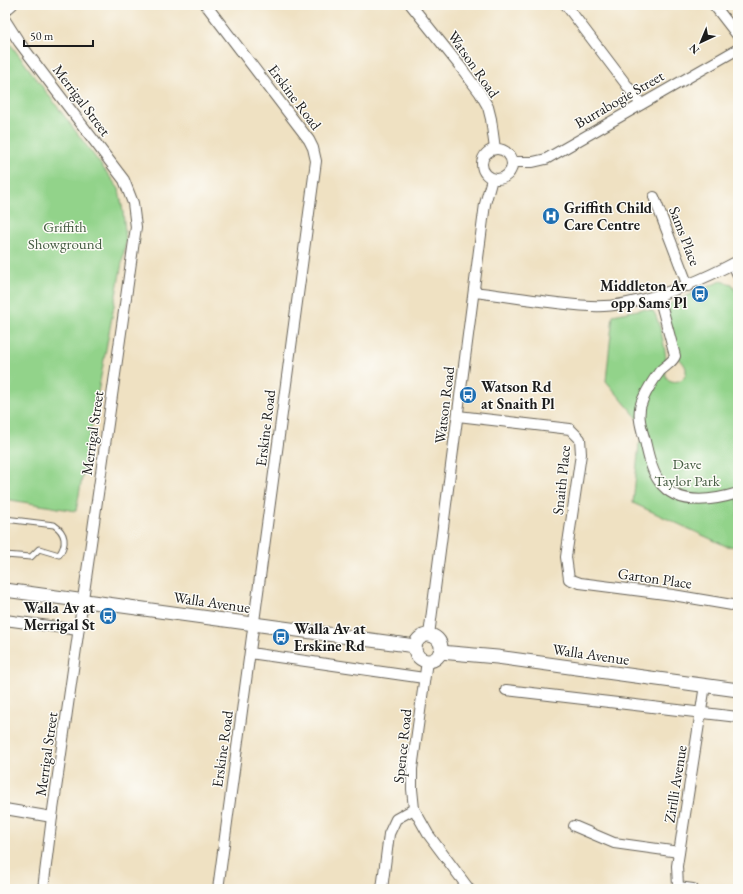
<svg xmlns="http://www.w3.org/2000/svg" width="743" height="894" font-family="'EB Garamond',serif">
<rect width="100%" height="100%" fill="#fdfcf7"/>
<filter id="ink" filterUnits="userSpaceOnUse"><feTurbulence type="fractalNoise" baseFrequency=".025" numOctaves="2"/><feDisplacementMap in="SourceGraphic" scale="8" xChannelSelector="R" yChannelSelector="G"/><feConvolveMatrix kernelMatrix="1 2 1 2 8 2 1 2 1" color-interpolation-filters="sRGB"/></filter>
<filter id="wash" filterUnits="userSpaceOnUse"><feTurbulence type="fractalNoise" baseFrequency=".012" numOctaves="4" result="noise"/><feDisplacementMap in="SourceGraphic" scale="16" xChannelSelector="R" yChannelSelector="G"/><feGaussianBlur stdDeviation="0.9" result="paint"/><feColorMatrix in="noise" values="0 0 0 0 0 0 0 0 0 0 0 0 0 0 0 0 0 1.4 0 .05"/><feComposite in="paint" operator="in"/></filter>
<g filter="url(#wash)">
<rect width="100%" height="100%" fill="#efe1c2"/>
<g fill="#92d38a" stroke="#577853">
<path d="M5,37l114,152 4,23 3,29 -50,270 -71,-12z"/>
<path d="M721,281l11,3 6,12v251l-12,-1 -93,-43 6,-59 10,-12 -43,-51 7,-66 30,-6 10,2c6,7 13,40 13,50 0,4 -2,8 -1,12 1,12 20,11 21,-1 1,-7 -5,-10 -8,-16 -2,-4 -13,-40 -13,-43 1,-3 3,-6 4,-9z"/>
</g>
</g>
<g filter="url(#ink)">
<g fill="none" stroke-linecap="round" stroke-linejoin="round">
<defs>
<path id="service" d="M5,519l49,6c12,8 13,19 5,30l-20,-6 -8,8 -26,-2"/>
<g id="minor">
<path d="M206,5l103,135 4,8 3,13 -98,728"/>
<path d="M411,5l48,60 21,28 8,14 3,12 4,30"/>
<path d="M566,5l75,99"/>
<path d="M714,5l24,31"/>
<path d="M5,11l7,-6"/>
<path d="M5,20l14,22 105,138 9,23 3,24 -84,590 -9,72"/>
<circle cx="497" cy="164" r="15"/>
<path d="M512,162h21l13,-3 192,-110"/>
<path d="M654,197l34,89"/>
<path d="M733,264l5,11"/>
<path d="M474,292c25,3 50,7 75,10 18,2 37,5 55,4 12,0 24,-3 36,-6 35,-8 66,-22 98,-39"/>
<path d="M659,296l16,60c-2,6 -10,10 -15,15 -6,8 -13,19 -17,28 -7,14 -2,28 2,42 3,13 6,29 14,40 18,26 53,20 79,12"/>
<path d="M458,416l112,13 10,10 1,15 -15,103 3,22 11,4 93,12 65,11"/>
<path d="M5,620l73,10"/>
<path d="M429,635l56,-431 7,-25"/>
<path d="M250,653l174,25"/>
<path d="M427,661l-15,108v20l2,20 14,25 41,55"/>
<path d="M506,690l232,27"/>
<path d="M5,809l47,8"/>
<path d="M574,826l40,17 65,9"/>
<path d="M678,887l15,2"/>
<path d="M382,889l7,-55 7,-15 18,-10"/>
<path d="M677,889l1,-2 -1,-21 28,-181"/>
</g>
<g id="tertiary">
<path d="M5,590l410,56"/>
<circle cx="428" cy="648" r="13"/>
<path d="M440,652l57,5 241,33"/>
</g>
</defs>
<use href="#service" stroke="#666156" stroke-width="7"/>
<use href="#minor" stroke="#666156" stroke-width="12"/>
<use href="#tertiary" stroke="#666156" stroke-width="15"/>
<use href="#service" stroke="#fff" stroke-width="5"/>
<use href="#minor" stroke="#fff" stroke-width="10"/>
<use href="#tertiary" stroke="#fff" stroke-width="13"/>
</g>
</g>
<defs>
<symbol id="hospital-disc" viewBox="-11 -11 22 22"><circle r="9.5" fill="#1f6fb2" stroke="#fdfcf7"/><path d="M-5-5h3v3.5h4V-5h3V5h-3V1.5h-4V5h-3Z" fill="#fff"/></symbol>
<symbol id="bus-disc" viewBox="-11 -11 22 22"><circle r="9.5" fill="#1f6fb2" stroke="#fdfcf7"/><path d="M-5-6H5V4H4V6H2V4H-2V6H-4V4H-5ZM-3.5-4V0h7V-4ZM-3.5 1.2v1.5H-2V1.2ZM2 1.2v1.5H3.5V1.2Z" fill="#fff"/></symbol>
</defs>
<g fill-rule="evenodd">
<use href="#hospital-disc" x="541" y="206" width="20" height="20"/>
<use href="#bus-disc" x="690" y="284" width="20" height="20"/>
<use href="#bus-disc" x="458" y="385" width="20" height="20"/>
<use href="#bus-disc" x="98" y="606" width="20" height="20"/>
<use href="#bus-disc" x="271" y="627" width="20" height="20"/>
</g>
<g text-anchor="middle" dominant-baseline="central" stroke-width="3" stroke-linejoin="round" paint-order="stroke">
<g font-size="15" fill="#1c1c1c" stroke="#fdfcf7">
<text transform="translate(474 64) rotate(55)">Watson Road</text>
<text transform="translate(295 97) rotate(53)">Erskine Road</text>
<text transform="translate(619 99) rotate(-30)">Burrabogie Street</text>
<text transform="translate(82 100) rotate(53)">Merrigal Street</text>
<text transform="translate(685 236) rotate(69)">Sams Place</text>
<text transform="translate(444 405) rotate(-83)">Watson Road</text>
<text transform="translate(265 428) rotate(-83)">Erskine Road</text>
<text transform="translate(92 433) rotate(-82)">Merrigal Street</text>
<text transform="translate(561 480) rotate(-84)">Snaith Place</text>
<text transform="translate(655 578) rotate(8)">Garton Place</text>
<text transform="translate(212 602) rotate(8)">Walla Avenue</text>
<text transform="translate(591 654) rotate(8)">Walla Avenue</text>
<text transform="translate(402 746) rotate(-84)">Spence Road</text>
<text transform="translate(222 749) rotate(-82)">Erskine Road</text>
<text transform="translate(46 754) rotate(-82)">Merrigal Street</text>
<text transform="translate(675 784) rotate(-81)">Zirilli Avenue</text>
</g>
<g font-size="15" font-weight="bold" fill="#1c1c1c" stroke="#fdfcf7" text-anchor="start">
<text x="564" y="207">Griffith Child<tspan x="564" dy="17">Care Centre</tspan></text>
<text x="687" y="285" text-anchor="end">Middleton Av<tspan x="687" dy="17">opp Sams Pl</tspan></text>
<text x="481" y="386">Watson Rd<tspan x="481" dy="17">at Snaith Pl</tspan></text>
<text x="95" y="607" text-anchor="end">Walla Av at<tspan x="95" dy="17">Merrigal St</tspan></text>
<text x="294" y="628">Walla Av at<tspan x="294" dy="17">Erskine Rd</tspan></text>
</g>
<g font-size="15" fill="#455c42" stroke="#fdfcf7">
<text x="65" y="226">Griffith<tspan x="65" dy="17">Showground</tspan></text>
<text x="687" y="463">Dave<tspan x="687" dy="17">Taylor Park</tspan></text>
</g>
</g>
<rect width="743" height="894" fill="none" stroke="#fdfcf7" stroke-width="20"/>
<g transform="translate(701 42) rotate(224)" stroke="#fdfcf7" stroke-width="3" paint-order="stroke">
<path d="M0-3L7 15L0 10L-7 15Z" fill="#1c1c1c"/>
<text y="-6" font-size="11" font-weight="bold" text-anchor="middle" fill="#1c1c1c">N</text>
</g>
<path d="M24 40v6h69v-6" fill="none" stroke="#1c1c1c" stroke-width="2"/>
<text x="30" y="40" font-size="12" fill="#1c1c1c" stroke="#fdfcf7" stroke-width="3" paint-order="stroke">50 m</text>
</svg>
